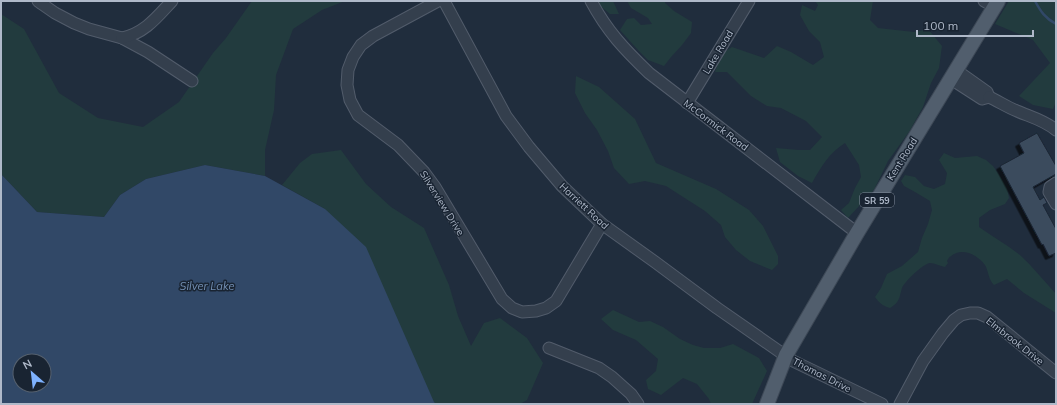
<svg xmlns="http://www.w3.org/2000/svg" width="1057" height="405" font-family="Mulish,sans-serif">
<defs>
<filter id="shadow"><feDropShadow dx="-3.5" dy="3.5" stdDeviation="0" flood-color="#0009"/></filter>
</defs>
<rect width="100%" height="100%" fill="#202d3d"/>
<g fill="#223b3e">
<path d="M252,1h93l-23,9 -29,19 -17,46 -2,35 -9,40v26l-60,-11 -59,14 -26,16 -16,22 -67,-5 -36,-38v-160l23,15 35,64 39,25 45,9 36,-25 34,-49 13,-15z"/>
<path d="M596,1h17l6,13h-9l-12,-10z"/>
<path d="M627,1h38v2l9,8 18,11 -1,11 -9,12 -11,12 -7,9 -16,-6 -10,-10 -18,-20 7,-11 7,-1 7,7 11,-1 -4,-6 -17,-10z"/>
<path d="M815,1h58l-3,19 8,8 36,4 14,-3 14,17 -3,22 -8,15 -8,24 -14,25 -21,29 -14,29 -26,28 -7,-8 8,-7 6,-15 6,-11 -2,-12 -14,-22c-16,10 -24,24 -33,40l-14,-7 -18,-14 -4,-14 23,2h11l12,-13 -16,-16 -25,-13 -14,-2 -16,-10 -24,-24h-12l6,-18 11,-7 32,11 13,-12 14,6 22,13 11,-8 -4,-15 -11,-11 -9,-16 2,-10 13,6 3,-6z"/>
<path d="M1009,1h47v101l-3,7 -20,-4 -14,-9 31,-33 -17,-23 -38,-16z"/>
<path d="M576,76l23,11 36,32 21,44 60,26 33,21 14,16 15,30v8l-6,6 -22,-9 -14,-11 -11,-13 -4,-12 -16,-14 -25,-16 -14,-9 -21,-5 -16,3 -15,-16 -6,-17 -11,-21 -12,-17 -10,-20z"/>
<path d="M341,150l25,34 25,23 33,21 25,57 9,31 13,30 13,-23 16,-5 27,20 16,25 -16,37 -7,4h-84l-2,-2 -109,-193 -43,-24 18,-22 12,-9z"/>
<path d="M944,153l11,5 22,-2 9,4 7,6 7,10 7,12 2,10 -4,6 -15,6 -11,8v9c13,9 28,18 41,28 13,12 24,26 36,39v19l-32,-20 -17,-14 -13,6c-6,-6 -5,-13 -9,-20 -7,-10 -23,-18 -34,-9 -2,1 -3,3 -4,5l1,2 -3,4c-5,-1 -10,-4 -15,-4 -7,1 -25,18 -28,25 -3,10 -2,14 -12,20 -7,-2 -11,-5 -15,-11l6,-9 6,-14 15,-8 16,-14 4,-14 6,-14 4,-14 -2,-9 -15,-9 -11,-6 -3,-5 4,-6 10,2 9,9 10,3 11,-5 2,-11 -8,-13z"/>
<path d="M613,310l26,12 11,-1 13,6 17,12 13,6 11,3h16l13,-4 26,14 8,13 -15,33h-41l-2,-5 -12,-15 -14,-6 -22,17 -13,-6 -2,-9 10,-9 2,-12 -22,-19 -23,-10 -12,-11z"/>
</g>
<path fill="#314867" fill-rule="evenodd" d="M205,165l60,11 60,33 41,38 68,155 2,2h-435v-230l36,38 67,5 16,-22 26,-16zM20,361h24v24h-24z"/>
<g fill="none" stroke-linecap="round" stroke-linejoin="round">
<path stroke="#314867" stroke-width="2.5" d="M1035,1c6,11 10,17 21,23"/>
</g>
<path fill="#3b4b5d" stroke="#1b2634" filter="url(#shadow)" d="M1037,133l19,33v8l-23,13 7,13 4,-3 3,6 -4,2 13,24v24l-7,3 -6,-12 -1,1 -42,-79 24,-13 -5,-10z"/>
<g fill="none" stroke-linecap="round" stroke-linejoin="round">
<defs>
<g id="minor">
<path d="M38,1l4,3 13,9 19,10 15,6 33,9 26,14 44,29"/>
<path d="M438,1l-65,35 -12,9 -8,12 -5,13 -1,15 3,15 8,15 40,30 26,27 11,15 67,112 10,9 10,4 14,-1 10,-3 10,-7 46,-77"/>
<path d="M444,1l62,115 23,31 33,39 40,38 53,38 62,46 76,53 89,43"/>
<path d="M591,1c16,30 33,48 58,72l208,160"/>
<path d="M984,1l11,6"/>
<path d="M122,38c23,-5 35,-21 50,-37"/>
<path d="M951,79l31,20 7,-2 -2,-5 -31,-22"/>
<path d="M989,97c9,4 18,10 28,14 14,6 27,9 39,19"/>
<path d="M687,103l62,-102"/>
<path d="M1056,183l-6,4 -1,5 7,12"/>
<path d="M549,348l50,20 13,9 19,17 7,10"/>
<path d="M900,404l23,-43 20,-28 11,-13 7,-5 9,-2h8l9,4 69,56"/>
</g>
<path id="major" d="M767,404l19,-49 71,-122 141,-232"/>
</defs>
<use href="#minor" stroke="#525c6b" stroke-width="13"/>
<use href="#major" stroke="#3d4856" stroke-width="16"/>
<use href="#minor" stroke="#343f4d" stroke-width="11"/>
<use href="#major" stroke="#515e6d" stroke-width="14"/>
</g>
<g text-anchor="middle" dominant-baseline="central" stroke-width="3" stroke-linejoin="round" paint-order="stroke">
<rect fill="#192432" stroke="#828c9c" stroke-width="1" x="860" y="193" width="34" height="14" rx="3"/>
<g font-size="9" font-weight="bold" fill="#afb9c9">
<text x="877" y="200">SR 59</text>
</g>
<g font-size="10" fill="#afb9c9" stroke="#192432">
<text transform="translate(718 52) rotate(-59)">Lake Road</text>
<text transform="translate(716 125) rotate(37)">McCormick Road</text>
<text transform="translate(902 159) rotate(-58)">Kent Road</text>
<text transform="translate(442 203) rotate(58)">Silverview Drive</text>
<text transform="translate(584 206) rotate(43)">Harriett Road</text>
<text transform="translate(1015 341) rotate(38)">Elmbrook Drive</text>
<text transform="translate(822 375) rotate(27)">Thomas Drive</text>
</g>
<g font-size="11" font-style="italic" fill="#7490b4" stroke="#192432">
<text x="207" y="286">Silver Lake</text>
</g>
</g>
<rect width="1057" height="405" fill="none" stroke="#afb9c9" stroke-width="4"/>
<g transform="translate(32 373) rotate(332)"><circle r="19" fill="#192432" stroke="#55606e"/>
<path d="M0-3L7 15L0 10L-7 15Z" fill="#7eb2ff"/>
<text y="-6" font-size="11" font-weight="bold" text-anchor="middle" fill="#afb9c9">N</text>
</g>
<path d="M917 30v6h116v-6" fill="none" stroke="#afb9c9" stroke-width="2"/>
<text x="923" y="30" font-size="12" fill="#afb9c9" stroke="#192432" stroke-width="3" paint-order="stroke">100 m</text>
</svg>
